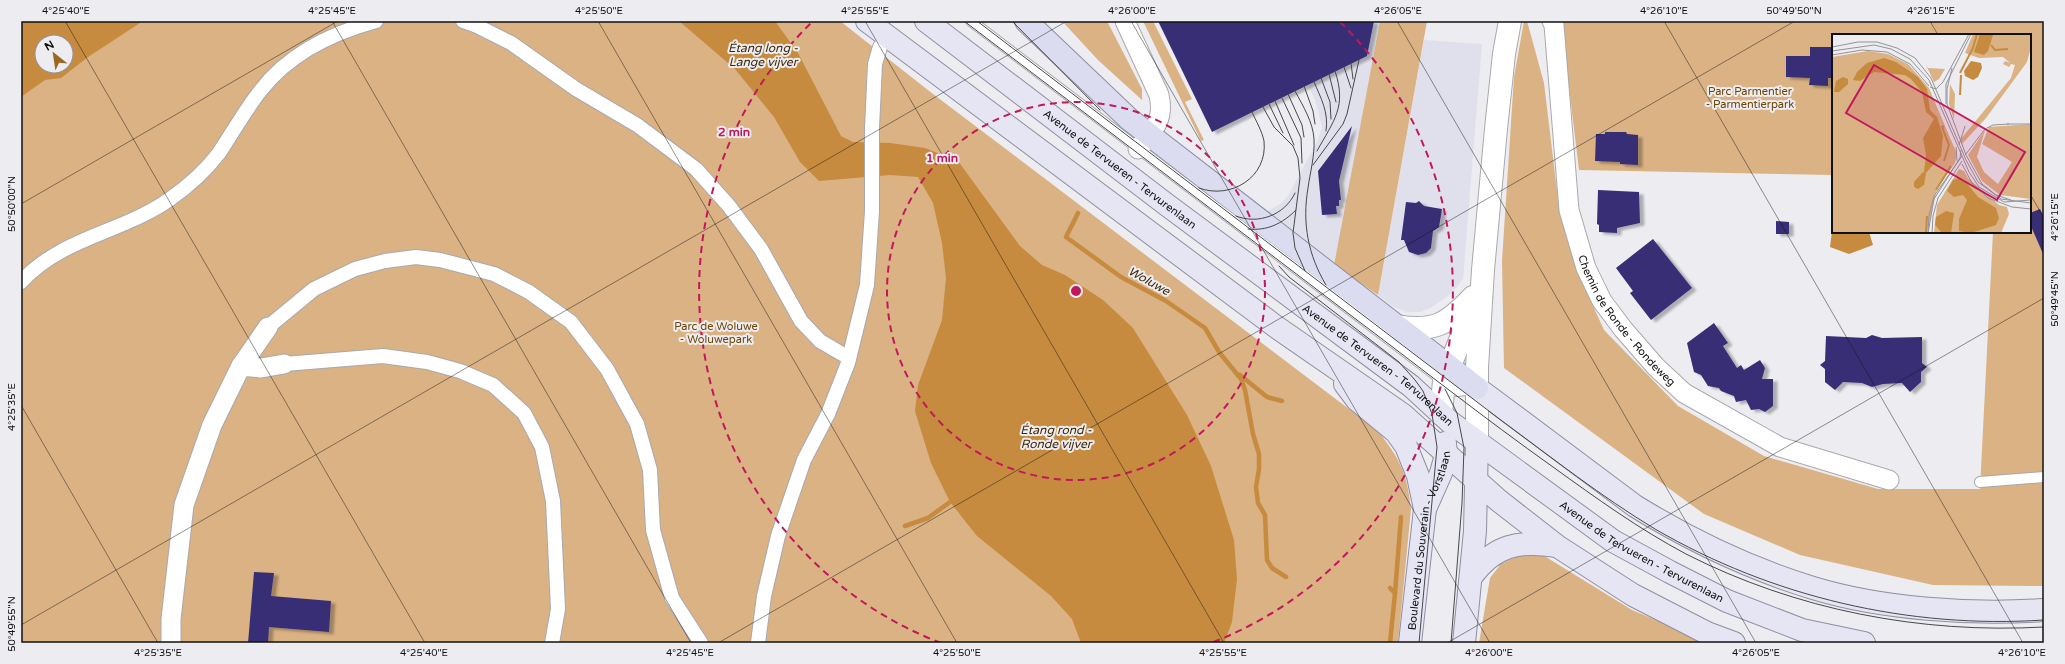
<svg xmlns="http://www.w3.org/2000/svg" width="2065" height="664" font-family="'Varela Round',sans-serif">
<defs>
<filter id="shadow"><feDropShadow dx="4.5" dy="2.5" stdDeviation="1" flood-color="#0004"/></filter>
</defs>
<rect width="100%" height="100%" fill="#ececf1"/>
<g fill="#e0e0ec">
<path d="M1277,21h103l-46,244 -68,-53 14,-8 8,-8 30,-56 4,-13 -7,-27z"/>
<path d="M1424,40l58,4 -19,235 -7,9 -12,11 -14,9 -10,4h-13l-13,-5 -16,-12z"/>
</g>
<g fill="#dab283" fill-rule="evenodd">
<path d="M21,21h819l93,73 445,337c22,28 29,42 33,78l-13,134h-1377zM42,42h24v24h-24z"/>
<path d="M1062,21h45l35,68v11l-44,-40z"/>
<path d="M1143,21h10l39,78 -7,3 19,38 -3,1z"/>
<path d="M1380,21h47l-49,274 -44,-30z"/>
<path d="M1524,21h3l17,62 13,108 23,86 24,53 74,76 86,50 114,33h102l13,-257h37v-197h-197v140l-254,-5 -18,-149h483v565l-111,-1 -133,-30 -96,-41 -200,-146 -2,-107 12,-184z"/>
<path d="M1521,554h18l7,3 86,53 79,33h-232l11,-65 11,-14z"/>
</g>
<g fill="#c68b3f" fill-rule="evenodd">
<path d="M21,21h122l-55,36 -27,21 -16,2 -24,17zM42,42h24v24h-24z"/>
<path d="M679,21h96l23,32 43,83 12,6 37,1 35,5 33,13 62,85 22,19 23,10 38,25 30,28 54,87 24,51 23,74 3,39 -5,43 -8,21h-143l-9,-24 -21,-23 -74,-60 -27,-34 -19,-39 -16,-52 3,-26 24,-65 4,-42 -4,-35 -9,-40 -15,-26 -28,-2 -71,6 -19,-19 -26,-45 -39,-48z"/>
<path d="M1832,231l37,1 4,13 -24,9 -19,-7z"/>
</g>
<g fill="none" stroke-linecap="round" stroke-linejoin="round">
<g stroke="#c68b3f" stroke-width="4.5">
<path d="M1078,213l-12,24 55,40 45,24 39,27 14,24 22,27 4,11 8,44 6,20v15l-3,18 2,16 7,12 2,45 5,8 14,9"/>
<path d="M1240,375l27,22 15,4"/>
<path d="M905,526l23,-8 22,-16"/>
<path d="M1395,593l6,-76"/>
<path d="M1390,643l5,-50 -5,-5"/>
</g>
</g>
<g fill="#382f76" filter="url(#shadow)">
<path d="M1158,21h216l-7,35 -155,76z"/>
<path d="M1810,47h22l1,31h-5v8l-19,-1 1,-7 -24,-1v-21h24z"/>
<path d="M1352,126l-13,55 2,19h-2v6h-3l1,8 -15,1 -4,-44z"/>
<path d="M1605,132h21l1,2 11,1v30l-18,-1v-2l-25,-1 1,-27h9z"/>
<path d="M1598,190l41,2 1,31 -23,5v5l-18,-1v-7l-2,-1z"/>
<path d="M1419,201l5,5 18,3 -3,18 -6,4 -2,17 -5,5 -8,2 -9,-3 -5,-12h-3l5,-38 10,1z"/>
<path d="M2040,209l4,9v38l-14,-32v-11z"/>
<path d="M1776,221l13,1v12h-13z"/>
<path d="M1653,239l39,49 -41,32 -21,-27 3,-2 -17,-23z"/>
<path d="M1714,323l14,20 -5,3 14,22 4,-3 3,5 16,-10 5,8 -3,11h11v27l-8,6 -6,-3 -8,1 -5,-10 -10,2 -2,-6 -13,-5 -2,-3 -11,-2 -7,-11 -7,-3 -7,-29z"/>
<path d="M1872,335l10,3 40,-1v26l5,4 -6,5v10l-11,10 -8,-9 -19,1 -11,3 -10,-4 -19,-1 -8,8 -10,-8v-13l-5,-4 5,-4 1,-25 40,2z"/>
<path d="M254,572l20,1 -3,23 60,5 -2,31 -60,-5 -1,16h-20z"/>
</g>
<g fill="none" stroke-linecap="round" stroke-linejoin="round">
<defs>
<g id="service">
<path d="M971,21l486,370 19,-2"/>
<path d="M1980,482l64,-5"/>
</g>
<g id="pedestrian">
<path d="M463,21l14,5 34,17 65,46 61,36 59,44 33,37 32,43 40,72 19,20 29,17"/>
<path d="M21,282c41,-45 101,-49 149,-83 17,-12 36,-29 49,-46 14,-21 26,-43 42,-63 28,-36 71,-57 115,-69"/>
<path d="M268,327l46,-38 41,-20 30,-8 31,-4 24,3 54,14 35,18 42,30 36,47 30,55 13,46 3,60 19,68 29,45"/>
<path d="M284,364l99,-8 44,6 33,9 33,14 31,28 18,34 11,54 5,108 -6,34"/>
<path d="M758,643l6,-47 14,-60 26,-76 24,-46 20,-51 19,-78 5,-74v-83l3,-64 5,-17"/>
</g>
<g id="minor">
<path d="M1125,21l34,74c6,26 -6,35 -21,54"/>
<path id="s1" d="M1552,21l2,4 15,185 17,58 16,33 21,28 33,38 28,26 96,54 109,33"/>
<path d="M241,366l27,-39"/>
<path d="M171,643v-24l13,-114 28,-80 29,-59 20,2 23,-4"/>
</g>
<g id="tertiary">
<path d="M1397,326c38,7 51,-3 76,-29"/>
<path d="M1441,414l3,-33 19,-48 10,-31"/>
<path d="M1477,442v-75l6,-97 13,-141 8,-75 6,-33"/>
</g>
<g id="primary">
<path d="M867,21l408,305 127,88 96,86 59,46 76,49 74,38 27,10"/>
<path id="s2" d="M926,21l241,184 244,181 39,36 163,119 57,31 57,29 75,29 62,13"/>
<path d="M1345,384l12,16 39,32 10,14 12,30 7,33"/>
<path d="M1477,388l158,118c55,34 116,63 178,82 69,21 159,27 231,22"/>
<path d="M1471,577c23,-32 48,-37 85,-31"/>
<path id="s3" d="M1410,643l15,-134 16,-36 5,-18 -1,-12"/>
<path d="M1464,643l11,-112 2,-89"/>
</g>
<path id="trunk" d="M1026,21l103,98 348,269"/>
</defs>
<use href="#service" stroke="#a9a9ad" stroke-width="12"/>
<use href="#pedestrian" stroke="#a9a9ad" stroke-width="16"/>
<use href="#minor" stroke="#a9a9ad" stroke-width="21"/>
<use href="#tertiary" stroke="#a9a9ad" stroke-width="24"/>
<use href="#primary" stroke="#8f8fa0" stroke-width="24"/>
<use href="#trunk" stroke="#8f8fa0" stroke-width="24"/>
<use href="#service" stroke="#fff" stroke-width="10"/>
<use href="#pedestrian" stroke="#fff" stroke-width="14"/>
<use href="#minor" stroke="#fff" stroke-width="19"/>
<use href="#tertiary" stroke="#fff" stroke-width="22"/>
<use href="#primary" stroke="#e5e5f4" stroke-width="22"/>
<use href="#trunk" stroke="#dcdcf0" stroke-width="22"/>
<g stroke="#48484a" stroke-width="1">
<path d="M964,21c128,98 257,195 385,293 68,51 135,104 204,153 43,31 86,62 133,87 110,56 235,80 358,73"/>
<path d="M977,21l525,400c50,37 100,76 153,108 117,68 254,100 389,91"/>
<path d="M1012,21l88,89"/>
<path d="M1351,63l2,16"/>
<path d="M1344,67l7,21"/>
<path d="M1329,74l7,28"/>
<path d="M1321,78l9,24 1,17"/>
<path d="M1314,82c7,16 15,31 12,49"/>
<path d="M1304,86l9,25 2,13"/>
<path d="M1295,91c8,15 18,31 19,48 1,16 -4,34 -6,49 -6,35 0,67 18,97"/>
<path d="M1288,94l14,31 2,12"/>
<path d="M1282,98l19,40 1,25"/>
<path d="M1275,101l19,44"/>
<path d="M1269,104l14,29"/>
<path d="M1263,107l11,20 19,19 5,12 2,20 -7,55 2,15 10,23"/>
<path d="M1317,151c17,-31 30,-44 18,-80"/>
<path d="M1313,165l30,-41 4,-10 12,-54"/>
<path d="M1199,188c32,12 69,-11 65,-47 -2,-10 -8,-20 -12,-29"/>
<path d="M1236,216c22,9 49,-1 59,-23"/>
<path d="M1248,229c19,2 34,-5 48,-19"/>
<path d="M1279,266l10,11 110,85 16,18 8,11 9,23 5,33 -18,196"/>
<path d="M1445,389l12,24 7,35 -2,55 -11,140"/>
</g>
</g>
<path fill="none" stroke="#101011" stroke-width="1" stroke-opacity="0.45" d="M65,21l360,622M332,21l359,622M598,21l359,622M865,21l359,622M1131,21l359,622M1397,21l359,622M1664,21l359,622M1930,21l8,14M2030,194l14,24M21,204l317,-183M21,405l137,238M21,625l1046,-604M718,643l1077,-622M1447,643l597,-345"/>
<g fill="none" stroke="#c2185b" stroke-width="2" stroke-dasharray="7 5">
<circle cx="1076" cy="291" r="189"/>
<path d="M941 643A377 377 0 0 1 812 22M1340 22A377 377 0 0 1 1211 643"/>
</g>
<g text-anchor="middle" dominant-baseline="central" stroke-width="4" stroke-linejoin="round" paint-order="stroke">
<g font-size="11" fill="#6c4507" stroke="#ececf1">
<text x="1750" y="91">Parc Parmentier<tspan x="1750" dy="13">- Parmentierpark</tspan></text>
<text x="716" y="326">Parc de Woluwe<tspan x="716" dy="13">- Woluwepark</tspan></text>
</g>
<g font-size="11" fill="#101011" stroke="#ececf1">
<text stroke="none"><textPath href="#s2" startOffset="244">Avenue de Tervueren - Tervurenlaan</textPath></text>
<text stroke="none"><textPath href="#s1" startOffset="317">Chemin de Ronde - Rondeweg</textPath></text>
<text stroke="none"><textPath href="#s2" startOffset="568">Avenue de Tervueren - Tervurenlaan</textPath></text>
<text stroke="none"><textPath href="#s3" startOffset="105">Boulevard du Souverain - Vorstlaan</textPath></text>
<text stroke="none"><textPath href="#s2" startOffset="892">Avenue de Tervueren - Tervurenlaan</textPath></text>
</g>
<g font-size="12" font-style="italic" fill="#402806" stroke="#ececf1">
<text x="763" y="48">Étang long -<tspan x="763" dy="14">Lange vijver</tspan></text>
<text transform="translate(1149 281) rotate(29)">Woluwe</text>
<text x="1056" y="430">Étang rond -<tspan x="1056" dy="14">Ronde vijver</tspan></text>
</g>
</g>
<g transform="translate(1832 34)">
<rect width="199" height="199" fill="#ececf1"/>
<path d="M141,0h58v13l-4,15 -41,56 -24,26 -2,-4 51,-62 4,-13 -4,-1 -2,3 -6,-3 2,-3 5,2 -7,-6 -24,1 -14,-5zM36,17l20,3 20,10 21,24 28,66 -2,9 -18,25 -10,45h-95v-176zM94,31l2,3 17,1 -6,10 -5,3zM118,50l5,10 -1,25 -5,-15zM199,90v75l-31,-4 -18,-14 -14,-26 17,-25 -8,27 7,15 14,12 14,-22 -30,-18 7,-17zM127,135l5,2 4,7 31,27 8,2 2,7 -8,19h-67l3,-28z" fill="#dab283"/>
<path d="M148,0l13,1 -5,16 -4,4 -10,-3zM52,24l12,4 22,15 9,12 3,21 7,7 6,19 -2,20 -15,17 -2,12 -6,4 -4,-2v-5l9,-10 3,1 -2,-1 2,-17 -3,-17 11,-19 -8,-7 -4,-20 -11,-13 -6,-4 -31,-3 -14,9 -7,-1 4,-8 10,-9zM139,27l10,2 1,5 -4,9 -5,3 -8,-4 -1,-5zM11,43l5,2v5l-9,8h-5l2,-11zM127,144l6,3 13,16 18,11 3,10 -3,7 -25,8 -12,-2v-12l8,-19 -4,-5 -9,2 -7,-6 6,-11zM114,177l8,2 -3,20h-9l-7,-8 1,-8z" fill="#c68b3f"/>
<path fill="none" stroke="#c68b3f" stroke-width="2" d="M159,11l4,5 13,-1M128,39l13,-25 4,-14M128,61l1,-20M112,127l5,-16 -7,-18 2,-1M104,156l15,-24M94,198l1,-16"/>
<path fill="none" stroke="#949497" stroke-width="1" d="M0,13l26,-5h19l20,6 18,10 16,20 35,82 12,22 23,17 30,4M0,17l42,-6 17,4 19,10 19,21 40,92 10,15 25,15 27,-2M0,21l30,-5 25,2 23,12 19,22M120,34l-5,21v15l19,51M98,53l6,2 7,-7 26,-48M114,70v-20l25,-50M175,90h24M127,111l6,-19M124,113l1,14M134,120l19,-25 8,-4 16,-1M134,121l16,29 14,11 15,5M130,130l10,19 16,15 24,9 19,2M96,199l1,-18 5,-19 28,-40M96,199l6,-34 26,-41 1,-8M100,199l1,-17 5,-18 24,-37"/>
<path fill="#c2185b" fill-opacity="0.15" stroke="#c2185b" stroke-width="2" d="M42,31l151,87 -28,48 -151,-87z"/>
<rect width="199" height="199" fill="none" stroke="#101011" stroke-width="2"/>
</g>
<circle cx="1076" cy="291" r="6" fill="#c2185b" stroke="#ececf1" stroke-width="2"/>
<g font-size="12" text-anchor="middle" font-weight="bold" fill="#c2185b" stroke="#ececf1" stroke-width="4" stroke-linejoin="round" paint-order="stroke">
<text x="734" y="136">2 min</text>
<text x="942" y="162">1 min</text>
</g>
<rect width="2065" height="664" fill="none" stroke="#ececf1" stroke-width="44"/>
<g transform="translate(54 54) rotate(330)"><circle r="19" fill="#ececf1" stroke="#949497"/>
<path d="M0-3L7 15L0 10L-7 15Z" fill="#9c681f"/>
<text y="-6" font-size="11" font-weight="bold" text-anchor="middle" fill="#101011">N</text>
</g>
<rect x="22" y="22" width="2021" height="620" fill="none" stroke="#101011" stroke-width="1.5"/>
<g font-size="10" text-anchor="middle" fill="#101011">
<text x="66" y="14">4°25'40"E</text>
<text x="332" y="14">4°25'45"E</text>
<text x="599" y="14">4°25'50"E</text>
<text x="865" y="14">4°25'55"E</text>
<text x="1132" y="14">4°26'00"E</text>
<text x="1398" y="14">4°26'05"E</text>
<text x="1664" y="14">4°26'10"E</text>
<text x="1794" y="14">50°49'50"N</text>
<text x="1931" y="14">4°26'15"E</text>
<text transform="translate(11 204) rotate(-90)" y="4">50°50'00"N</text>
<text transform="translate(2054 217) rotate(-90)" y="4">4°26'15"E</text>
<text transform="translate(2054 299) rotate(-90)" y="4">50°49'45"N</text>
<text transform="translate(11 407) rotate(-90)" y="4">4°25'35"E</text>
<text transform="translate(11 624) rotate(-90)" y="4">50°49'55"N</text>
<text x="158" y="656">4°25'35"E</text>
<text x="424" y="656">4°25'40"E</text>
<text x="690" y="656">4°25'45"E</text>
<text x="957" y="656">4°25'50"E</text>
<text x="1223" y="656">4°25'55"E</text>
<text x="1489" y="656">4°26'00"E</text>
<text x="1756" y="656">4°26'05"E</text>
<text x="2022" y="656">4°26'10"E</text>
</g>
</svg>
